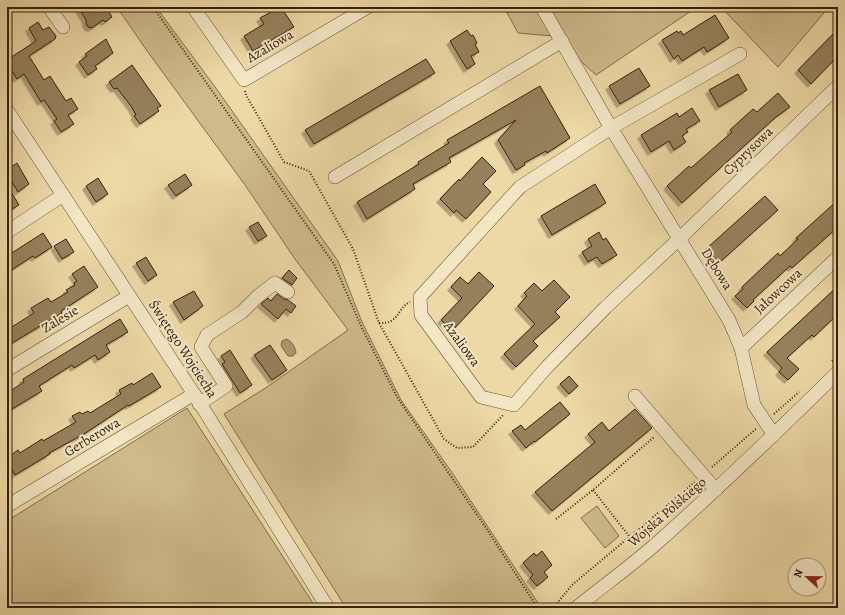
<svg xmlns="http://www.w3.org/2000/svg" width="845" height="615" font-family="Alegreya,serif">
<defs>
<filter id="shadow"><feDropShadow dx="-3.5" dy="3.5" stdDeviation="0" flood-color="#0004"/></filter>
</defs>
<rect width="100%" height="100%" fill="#edd9a6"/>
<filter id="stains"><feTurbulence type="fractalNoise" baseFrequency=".005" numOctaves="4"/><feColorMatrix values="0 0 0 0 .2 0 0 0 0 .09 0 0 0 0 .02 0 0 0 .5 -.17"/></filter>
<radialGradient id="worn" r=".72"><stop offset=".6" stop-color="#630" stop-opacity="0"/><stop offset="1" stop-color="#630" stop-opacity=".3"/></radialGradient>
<g fill="#ceba8b" stroke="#826e4a">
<path d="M117,7h39l62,84 120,170 24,61 39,78 52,74 85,129 1,5h-193l-122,-194 43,-27 81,-57 -53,-71 -50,-74 -100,-137z"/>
<path d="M504,7h193l-101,68 -43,-39 -35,-3z"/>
<path d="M721,7h108l-51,60z"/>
<path d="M187,408l129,200h-309v-87z"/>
<path d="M597,506l22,30 -14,12 -24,-30z"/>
</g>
<path fill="#af9a71" stroke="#7f6a48" d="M286,339c5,1 10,9 10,14l-3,3h-5l-7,-10 1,-5z"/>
<g fill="#96815b" stroke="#37210a" filter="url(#shadow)">
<path d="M78,7h28l6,10 -7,5 -2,-2 -11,8 -4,-1 -2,-4v-3z"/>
<path d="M280,7h1l13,20 -41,24 -9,-15 20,-12 -4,-6z"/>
<path d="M715,15l14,23 -22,14 -3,-5 -22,14 -4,-6 -4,4 -12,-19 15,-9 1,2 3,-2 2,4z"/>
<path d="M38,22l5,8 6,-3 7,9 -1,3 -26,17 15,24 6,-4 16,25 5,-3 7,11 -10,6 6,9 -13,8 -7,-11 3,-2 -13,-19 -3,2 -17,-28 -7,5 -10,-16v-3l29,-19 -7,-13z"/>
<path d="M838,29v27l-27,28 -13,-14z"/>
<path d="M467,30l4,6 2,-1 4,8 -2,1 4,8 -8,4 4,8 -8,5 -17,-28z"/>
<path d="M106,39l7,14 -18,13 2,3 -9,6 -9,-13 8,-6 -2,-2z"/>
<path d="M426,59l9,14 -121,71 -9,-14z"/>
<path d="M132,65l29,41 -4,2 2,3 -19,13 -6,-8 2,-1 -5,-9 -14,-18 -3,1 -5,-7z"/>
<path d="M639,68l11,18 -30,18 -11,-18z"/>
<path d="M738,74l9,16 -28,17 -10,-17z"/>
<path d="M540,86l30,52 -23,15 -1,-2 -22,12 1,2 -9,5 -18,-30 18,-20 -67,38 2,4 -38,22 2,5 -48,30 -10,-17 62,-38 -1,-2 31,-19 -2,-3z"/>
<path d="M778,93l12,14 -14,10 -94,86 -15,-17 22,-20 2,2 41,-36 -2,-2 23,-21 4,3z"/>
<path d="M692,108l8,13 -14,8 2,3 -6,4 4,6 -12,8 -5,-9 -18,11 -10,-17 36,-22 2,4z"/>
<path d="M482,157l14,14 -13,13 8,8 -25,27 -10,-9 -2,3 -14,-14 19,-20 1,2z"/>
<path d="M17,163l12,21 -11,8 -11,-18v-4z"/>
<path d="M185,174l7,11 -16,11 -8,-11z"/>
<path d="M98,178l10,16 -12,8 -10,-16z"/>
<path d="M595,184l11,19 -54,32 -11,-19z"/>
<path d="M7,185l12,20 -12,7z"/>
<path d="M765,196l13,14 -59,53 -13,-14z"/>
<path d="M838,200v27l-46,41 -2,-2 -37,34 1,1 -7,7 -12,-12 8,-7 -1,-2 36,-34 2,3 18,-17 -2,-1z"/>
<path d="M258,222l9,14 -9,5 -9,-14z"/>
<path d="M599,232l4,8 3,-2 11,17 -15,9 -5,-7 -9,5 -6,-10 10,-6 -4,-7z"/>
<path d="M43,233l9,14 -17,11 -2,-2 -26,17v-17z"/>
<path d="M66,239l8,13 -12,7 -8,-13z"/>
<path d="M146,257l11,18 -9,6 -12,-18z"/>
<path d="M84,266l14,21 -37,24 1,2 -55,33v-16l27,-17 -3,-5 17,-10 3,4 17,-10 -2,-2 9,-5 -1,-2 3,-2 -5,-7z"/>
<path d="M289,270l8,8 -5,7 -10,-7z"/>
<path d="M479,272l15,14 -42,45 -11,-11 21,-22 -11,-11 9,-10 8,7z"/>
<path d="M554,280l16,17 -15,15 5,5 -27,24 5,5 -22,21 -12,-13 31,-30 -17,-18 9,-10 -3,-3 10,-10 8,8z"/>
<path d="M838,286v28l-24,23 -2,-2 -25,23 12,11 -11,11 -9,-8 3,-4 -15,-16z"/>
<path d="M194,291l9,15 -19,14 -11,-18z"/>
<path d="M277,294l7,5 4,1 8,6 -5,7 -5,-4 -8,10 -17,-15 7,-6 3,3z"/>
<path d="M120,319l8,13 -22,13 4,7 -12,8 -3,-5 -21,13 -2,-3 -33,21 3,5 -35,21v-19l17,-11 -1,-3z"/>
<path d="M270,345l17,25 -15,10 -18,-25z"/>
<path d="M230,350l22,35 -12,8 -18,-29 3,-2 -4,-6z"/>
<path d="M152,373l9,14 -32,19 -1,-1 -44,29 -35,19 1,1 -35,21 -7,-13 4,-2 -2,-4 8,-6 2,3 22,-14 1,2 33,-19 -4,-6 8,-4 2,2 6,-3 2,2 31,-19 -2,-4 13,-7 1,2z"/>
<path d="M569,376l9,10 -9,8 -9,-10z"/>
<path d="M560,402l10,12 -35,28 -1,-1 -8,7 -14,-17 9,-6 4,5z"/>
<path d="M635,409l17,19 -100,83 -17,-19 60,-50 -7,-8 14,-12 7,9z"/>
<path d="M542,551l10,14 -8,7 4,5 -11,9 -7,-8 3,-3 -10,-12 11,-10 2,3z"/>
</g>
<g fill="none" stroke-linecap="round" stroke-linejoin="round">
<defs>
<g id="minor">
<path d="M49,7l14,20"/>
<path d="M193,7l51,73 124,-73"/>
<path d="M542,7l69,121 118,192 12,28 13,57 20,30"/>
<path d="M740,54l-129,74 -91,59 -100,110 1,18 60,82 33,8 32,-37 60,-61 73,-68 159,-153"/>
<path d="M7,110l187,284 134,214"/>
<path d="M335,177l227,-136"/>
<path d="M7,232l56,-37"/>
<path d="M741,348l97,-91"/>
<path d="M7,370l122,-74"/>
<path d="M635,396l81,94"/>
<path d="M199,404l27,-18 -25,-39 6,-12 35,-23 16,-16 17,-13 13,9"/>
<path d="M7,506l187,-112"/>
<path d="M576,608c27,-22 55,-42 81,-65 62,-55 122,-113 181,-171"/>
</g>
</defs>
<use href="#minor" stroke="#644f31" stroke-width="14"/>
<g stroke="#37210a" stroke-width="2" stroke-dasharray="1 2" stroke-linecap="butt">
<path d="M153,7l181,257 28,64 35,69 91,134 47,73 5,4"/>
<path d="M245,91l1,4 38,67 25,9 44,78 26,74 65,116 13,9 16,-1 31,-33"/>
<path d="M379,323c21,1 17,-14 31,-21"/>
<path d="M832,361l6,-6"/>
<path d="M774,414l25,-22"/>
<path d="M712,467l45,-39"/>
<path d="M593,490l36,46"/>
<path d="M556,519l37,-29 61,-53"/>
<path d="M634,532l7,7 5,-3"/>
<path d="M553,608l19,-23 123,-103"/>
</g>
<use href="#minor" stroke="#f3e6c5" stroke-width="13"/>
</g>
<g text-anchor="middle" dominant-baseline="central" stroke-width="4" stroke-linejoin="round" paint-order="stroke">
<g font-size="14" fill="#37210a" stroke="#f3e6c5">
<text transform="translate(270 46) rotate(-30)">Azaliowa</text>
<text transform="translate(748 151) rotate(-44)">Cyprysowa</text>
<text transform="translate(717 269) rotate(58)">Dębowa</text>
<text transform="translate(778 291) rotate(-43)">Jałowcowa</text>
<text transform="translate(60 319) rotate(-31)">Zalesie</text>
<text transform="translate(462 344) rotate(54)">Azaliowa</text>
<text transform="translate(183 349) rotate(57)">Świętego Wojciecha</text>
<text transform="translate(92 437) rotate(-31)">Gerberowa</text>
<text transform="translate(667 512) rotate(-41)">Wojska Polskiego</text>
</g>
</g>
<rect width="845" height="615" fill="none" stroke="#edd9a6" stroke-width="24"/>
<rect x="8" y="8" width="829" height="599" fill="none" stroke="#37210a" stroke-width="2"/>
<rect x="12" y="12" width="821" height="591" fill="none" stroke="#37210a"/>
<g transform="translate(807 577) rotate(292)"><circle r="19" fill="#f3e6c5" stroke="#a8977a"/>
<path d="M0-3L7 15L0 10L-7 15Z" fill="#8f2418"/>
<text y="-6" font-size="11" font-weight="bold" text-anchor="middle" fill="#37210a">N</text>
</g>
<rect width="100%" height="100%" filter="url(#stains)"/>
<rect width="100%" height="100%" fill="url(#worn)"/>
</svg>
